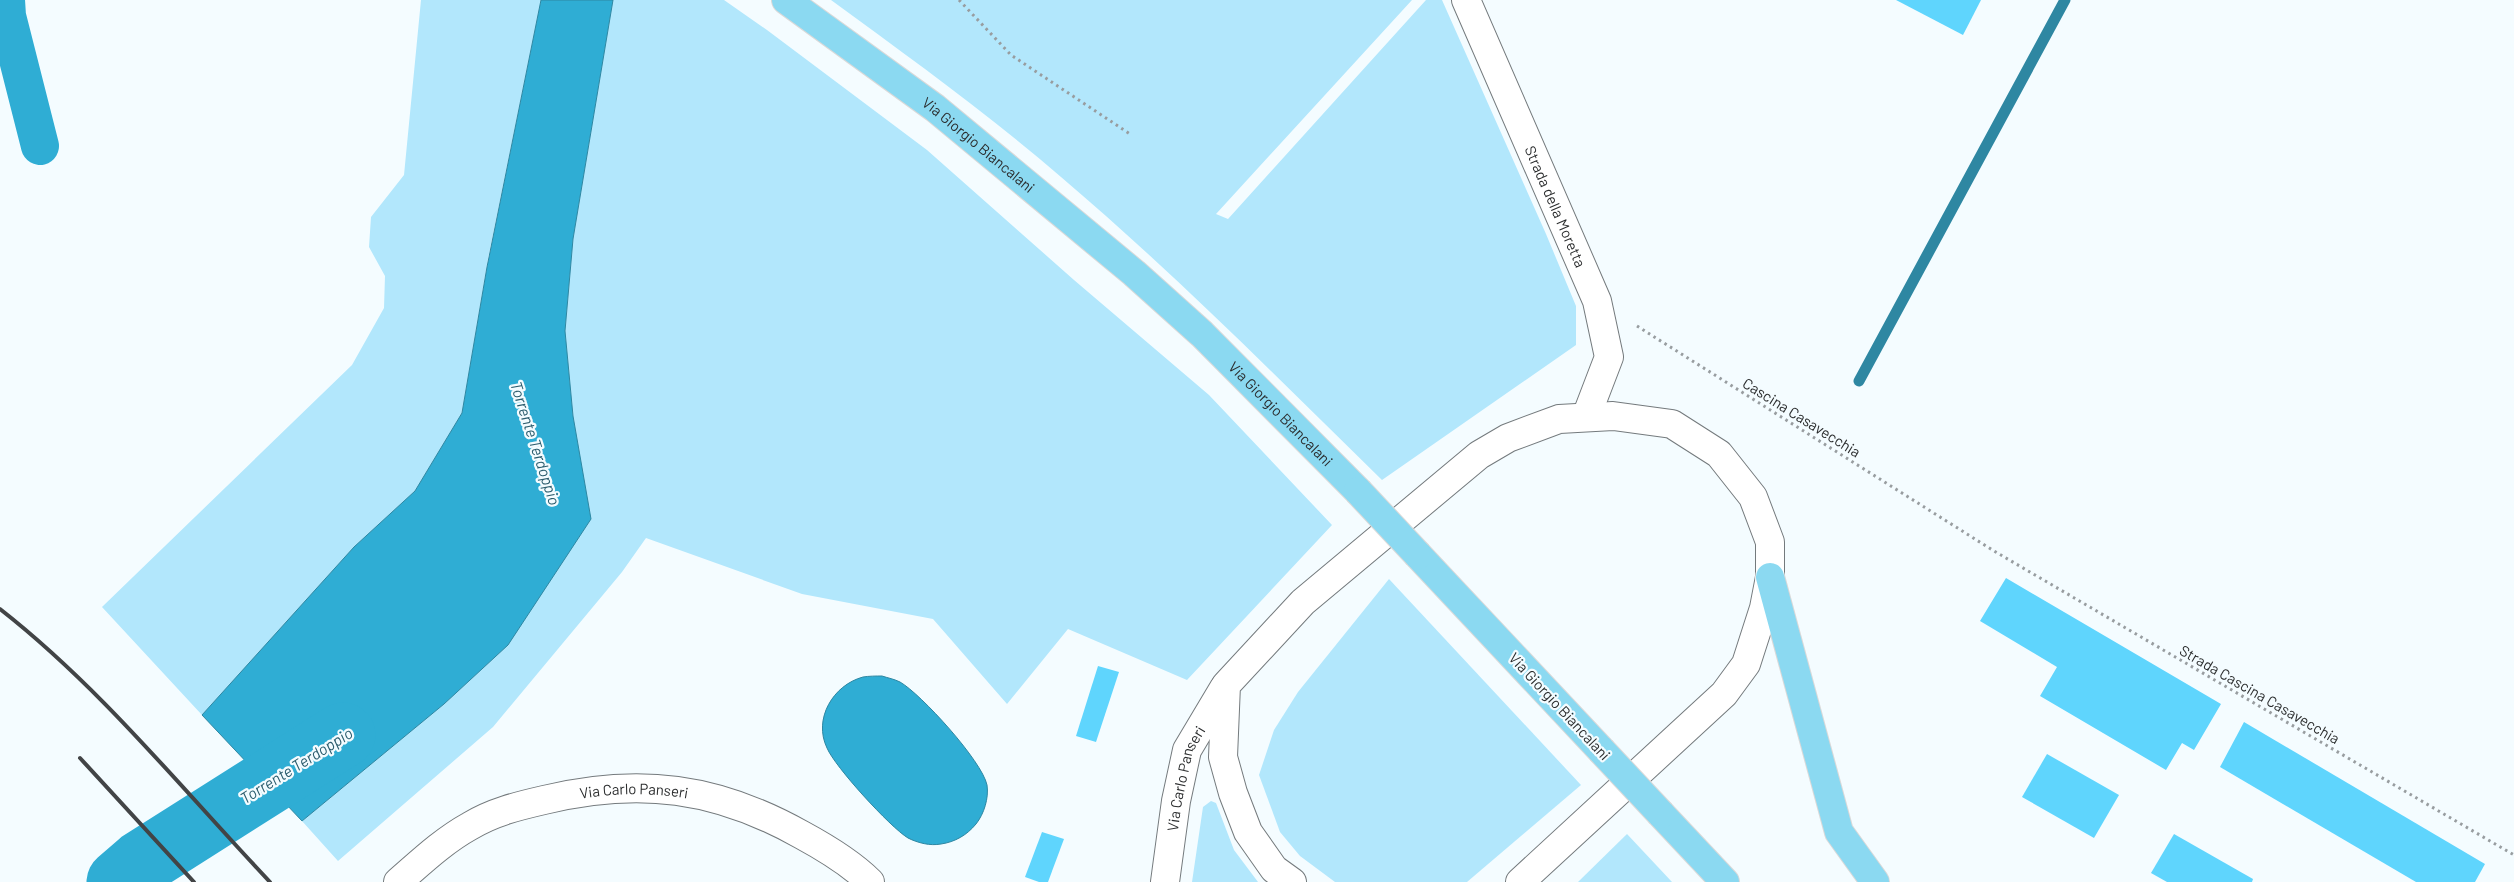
<svg xmlns="http://www.w3.org/2000/svg" width="2514" height="882" font-family="Barlow,sans-serif">
<rect width="100%" height="100%" fill="#f4fcff"/>
<g fill="#b2e7fc">
<path d="M421,0h120l-53,259 -26,154 -47,78 -61,56 -152,168 -100,-108 250,-242 32,-57 1,-32 -16,-29 2,-30 33,-42z"/>
<path d="M613,0h111l43,30 160,120 147,130 135,115 123,130 -145,155 -119,-51 -61,75 -74,-85 -131,-25 -156,-56 -24,34 -129,155 -155,134 -36,-40 142,-117 64,-59 65,-229 -8,-84 8,-93z"/>
<path d="M831,0h581l-196,214 12,5 198,-219h16l104,234 30,72v39l-194,135c-105,-103 -209,-208 -321,-303 -73,-63 -152,-120 -230,-177z"/>
<path d="M1389,579l192,206 -114,97h-132l-35,-26 -20,-24 -21,-57 15,-45 24,-38z"/>
<path d="M1211,801l5,2 18,47 24,32h-66l11,-75z"/>
<path d="M1627,834l45,48h-94z"/>
</g>
<g fill="#2fadd4" stroke="#2e87a2">
<path d="M541,0h72l-40,239 -8,92 8,85 18,103 -83,126 -64,59 -142,117 -100,-106 152,-168 61,-56 47,-78 25,-146z"/>
<path d="M882,676c6,2 12,3 18,6 21,12 82,79 87,103 2,13 -3,29 -11,39 -9,11 -21,18 -35,20 -11,2 -23,-1 -33,-6 -18,-11 -73,-71 -81,-90 -14,-29 6,-63 36,-71 6,-1 13,-1 19,-1z"/>
</g>
<g fill="none" stroke-linecap="round" stroke-linejoin="round">
<path stroke="#2e87a2" stroke-width="11" d="M1859,381l206,-381"/>
<path stroke="#2fadd4" stroke-width="38" d="M6,0l1,16 33,130"/>
<path stroke="#2fadd4" stroke-width="65" d="M119,882l22,-19 202,-128"/>
</g>
<g fill="#5fd5fd">
<path d="M1896,0h85l-18,35z"/>
<path d="M2006,578l215,126 -27,46 -12,-7 -16,27 -126,-74 17,-29 -77,-46z"/>
<path d="M1098,666l21,6 -23,70 -20,-6z"/>
<path d="M2244,722l241,142 -10,18h-59l-196,-115z"/>
<path d="M2047,754l72,41 -25,43 -72,-41z"/>
<path d="M1042,832l22,7 -16,43h-9l-14,-5z"/>
<path d="M2174,834l79,45 -1,3h-85l-16,-9z"/>
</g>
<g fill="none" stroke-linecap="round" stroke-linejoin="round">
<defs>
<g id="minor">
<path id="s1" d="M1466,0l131,301 12,56 -23,60"/>
<path id="s2" d="M398,882c23,-20 45,-41 72,-56 23,-14 48,-20 74,-26 95,-23 173,-13 258,35 24,13 49,28 68,47"/>
<path id="s3" d="M1165,882l11,-81 11,-51 37,-62"/>
<path d="M1292,882l-18,-13 -26,-37 -15,-39 -10,-36 3,-72 77,-83 176,-147 29,-17 51,-19 54,-3 59,8 47,30 34,43 17,45v35l-6,31 -18,56 -22,30 -204,188"/>
</g>
<g id="major">
<path id="s4" d="M786,0l149,108 199,165 68,61 156,157"/>
<path d="M1418,555l183,195"/>
<path d="M1770,577l69,255 36,50"/>
<path d="M1661,814l64,68"/>
</g>
</defs>
<use href="#minor" stroke="#747a7d" stroke-width="30"/>
<use href="#major" stroke="#d9d9d9" stroke-width="30"/>
<g stroke="#989da0" stroke-width="3" stroke-dasharray="2.5 4" stroke-linecap="butt">
<path d="M959,0l52,55 119,79"/>
<path d="M1637,326l357,225 520,304"/>
</g>
<use href="#minor" stroke="#fff" stroke-width="28"/>
<use href="#major" stroke="#8bd9f1" stroke-width="28"/>
<g stroke="#424446" stroke-width="4">
<path d="M0,609c101,79 182,180 270,273"/>
<path d="M80,758l114,124"/>
</g>
<defs>
<g id="major-bridge">
<path d="M1358,491l60,64"/>
<path d="M1601,750l60,64"/>
</g>
</defs>
<use href="#major-bridge" stroke="#d9d9d9" stroke-width="30" stroke-linecap="butt"/>
<use href="#major-bridge" stroke="#8bd9f1" stroke-width="28"/>
</g>
<g text-anchor="middle" dominant-baseline="central" stroke-width="4.5" stroke-linejoin="round" paint-order="stroke">
<g font-size="15" fill="#2b2d2e" stroke="#f4fcff">
<text stroke="none"><textPath href="#s4" startOffset="241">Via Giorgio Biancalani</textPath></text>
<text stroke="none"><textPath href="#s1" startOffset="225">Strada della Moretta</textPath></text>
<text stroke="none"><textPath href="#s4" startOffset="646">Via Giorgio Biancalani</textPath></text>
<text transform="translate(1802 417) rotate(32)">Cascina Casavecchia</text>
<text transform="translate(2260 694) rotate(30)">Strada Cascina Casavecchia</text>
<text transform="translate(1560 706) rotate(47)">Via Giorgio Biancalani</text>
<text stroke="none"><textPath href="#s3" startOffset="106">Via Carlo Panseri</textPath></text>
<text stroke="none"><textPath href="#s2" startOffset="261">Via Carlo Panseri</textPath></text>
</g>
<g font-size="16" font-style="italic" fill="#2c5d6e" stroke="#f4fcff">
<text transform="translate(536 443) rotate(72)">Torrente Terdoppio</text>
<text transform="translate(296 765) rotate(-32)">Torrente Terdoppio</text>
</g>
</g>
</svg>
